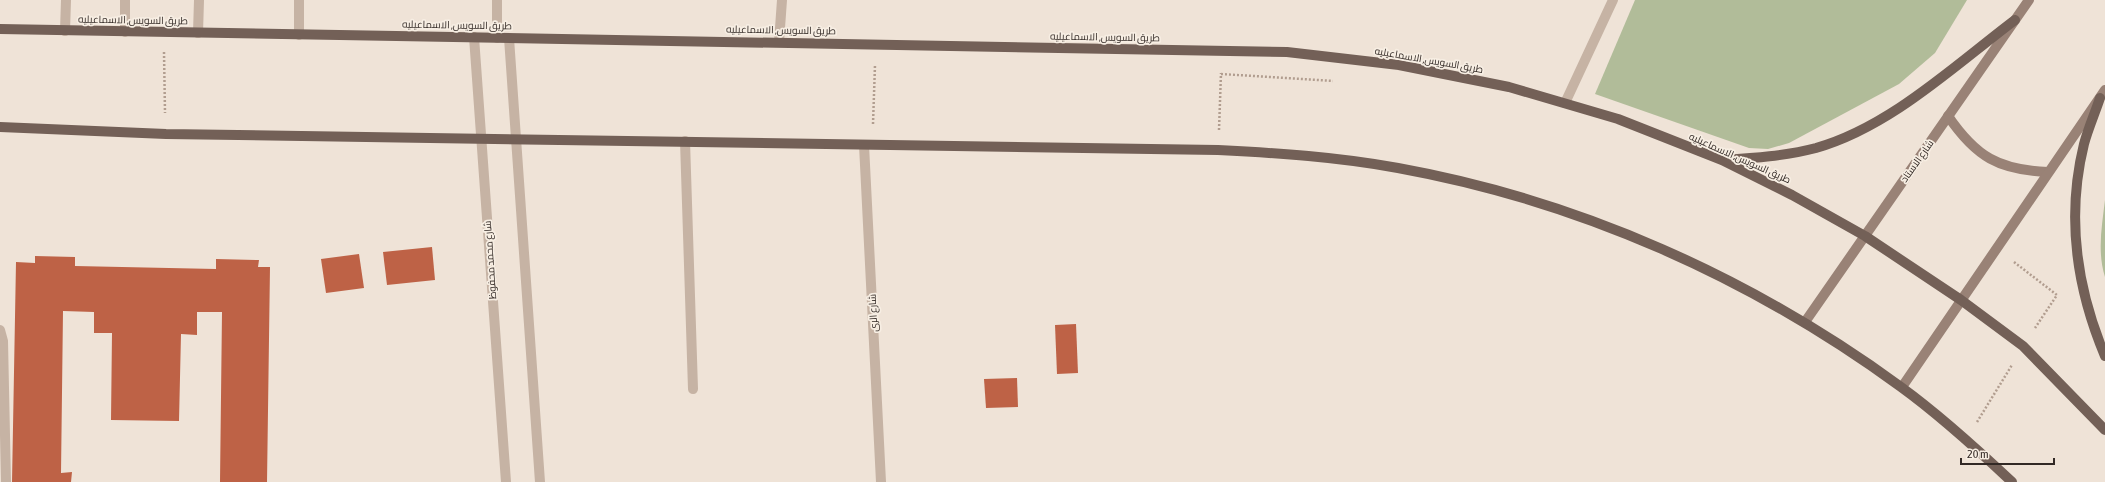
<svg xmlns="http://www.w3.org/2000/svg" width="2105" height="482" font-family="'Asap Condensed',Cairo,sans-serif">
<rect width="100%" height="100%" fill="#efe3d7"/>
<g fill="#b1bc99">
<path d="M1635,0h332l-32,53 -36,31 -110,59 -21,6 -19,-1 -154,-54z"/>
<path d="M2105,200v77c-8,-25 -3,-52 0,-77z"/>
</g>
<g fill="#be6246">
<path d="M432,247l3,33 -48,5 -4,-33z"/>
<path d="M359,254l5,34 -38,5 -5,-34z"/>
<path d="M35,256l40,1v9l141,3v-10l43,1 -1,7h12l-3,215h-47l2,-170h-25v23l-16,-1 -2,87 -68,-1 1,-87h-18v-21l-31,-1 -2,162 11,-1 -1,10h-59l4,-220 19,1z"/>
<path d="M1076,324l2,49 -21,1 -2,-49z"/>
<path d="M1017,378l1,29 -32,1 -2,-29z"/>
</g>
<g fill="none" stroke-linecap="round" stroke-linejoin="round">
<g stroke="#b19d8f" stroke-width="2.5" stroke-dasharray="2 2" stroke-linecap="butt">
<path d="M164,52l1,61"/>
<path d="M1221,74l112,7"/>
<path d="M873,124l2,-59"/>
<path d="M1219,130l2,-57"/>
<path d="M2014,262l43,33 -22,33"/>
<path d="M1977,422l35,-57"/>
</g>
<g stroke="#c6b3a4" stroke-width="10">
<path d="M65,31l1,-31"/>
<path d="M125,32v-32"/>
<path d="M198,33l1,-33"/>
<path d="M299,35v-35"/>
<path d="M497,38v-38"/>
<path d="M779,42l3,-42"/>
<path d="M1565,103l48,-103"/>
<path d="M685,141l8,248"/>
<path d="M0,330l3,11 3,141"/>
</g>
<path stroke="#c6b3a4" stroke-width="10" d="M864,145l17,337"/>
<g stroke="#c6b3a4" stroke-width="10">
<path d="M474,37l32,445"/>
<path d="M509,38l31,444"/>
</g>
<g stroke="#998276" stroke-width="10">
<path d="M1948,116c28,41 51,54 100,56"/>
<path d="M1805,322l224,-322"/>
<path d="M1902,387l203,-297"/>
</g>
<g stroke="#736057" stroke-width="10">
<path d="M0,29l1287,23 112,13 110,22 109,32 104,41 70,35 73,41 96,64 62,46 82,84"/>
<path d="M2100,98c-5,15 -12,31 -16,46 -18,73 -8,143 21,212"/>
<path d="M0,127l166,7 1052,16c60,3 121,7 180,18 182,33 354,110 503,219 40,29 76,62 111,95"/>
<path d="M1723,160c31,-2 62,-4 93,-12 74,-21 138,-82 199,-128"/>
</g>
</g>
<g text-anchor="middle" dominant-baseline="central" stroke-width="3.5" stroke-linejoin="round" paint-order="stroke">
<g font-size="10" fill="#322925" stroke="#f7eee3">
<text transform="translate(133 20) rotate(1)">طريق السويس, الاسماعيليه</text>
<text transform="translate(457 25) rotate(1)">طريق السويس, الاسماعيليه</text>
<text transform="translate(781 30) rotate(1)">طريق السويس, الاسماعيليه</text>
<text transform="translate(1105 37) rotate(1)">طريق السويس, الاسماعيليه</text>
<text transform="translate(1429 60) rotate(10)">طريق السويس, الاسماعيليه</text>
<text transform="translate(1740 158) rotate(24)">طريق السويس, الاسماعيليه</text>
<text transform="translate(1917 161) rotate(-55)">شارع الاستاد</text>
<text transform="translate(490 260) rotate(-94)">شارع محمد محفوظ</text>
<text transform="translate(873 313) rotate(-93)">شارع الرى</text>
</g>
</g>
<path d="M1961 458v6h93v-6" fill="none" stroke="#322925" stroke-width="2"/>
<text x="1967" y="458" font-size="12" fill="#322925" stroke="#f7eee3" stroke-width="3" paint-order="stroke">20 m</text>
</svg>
